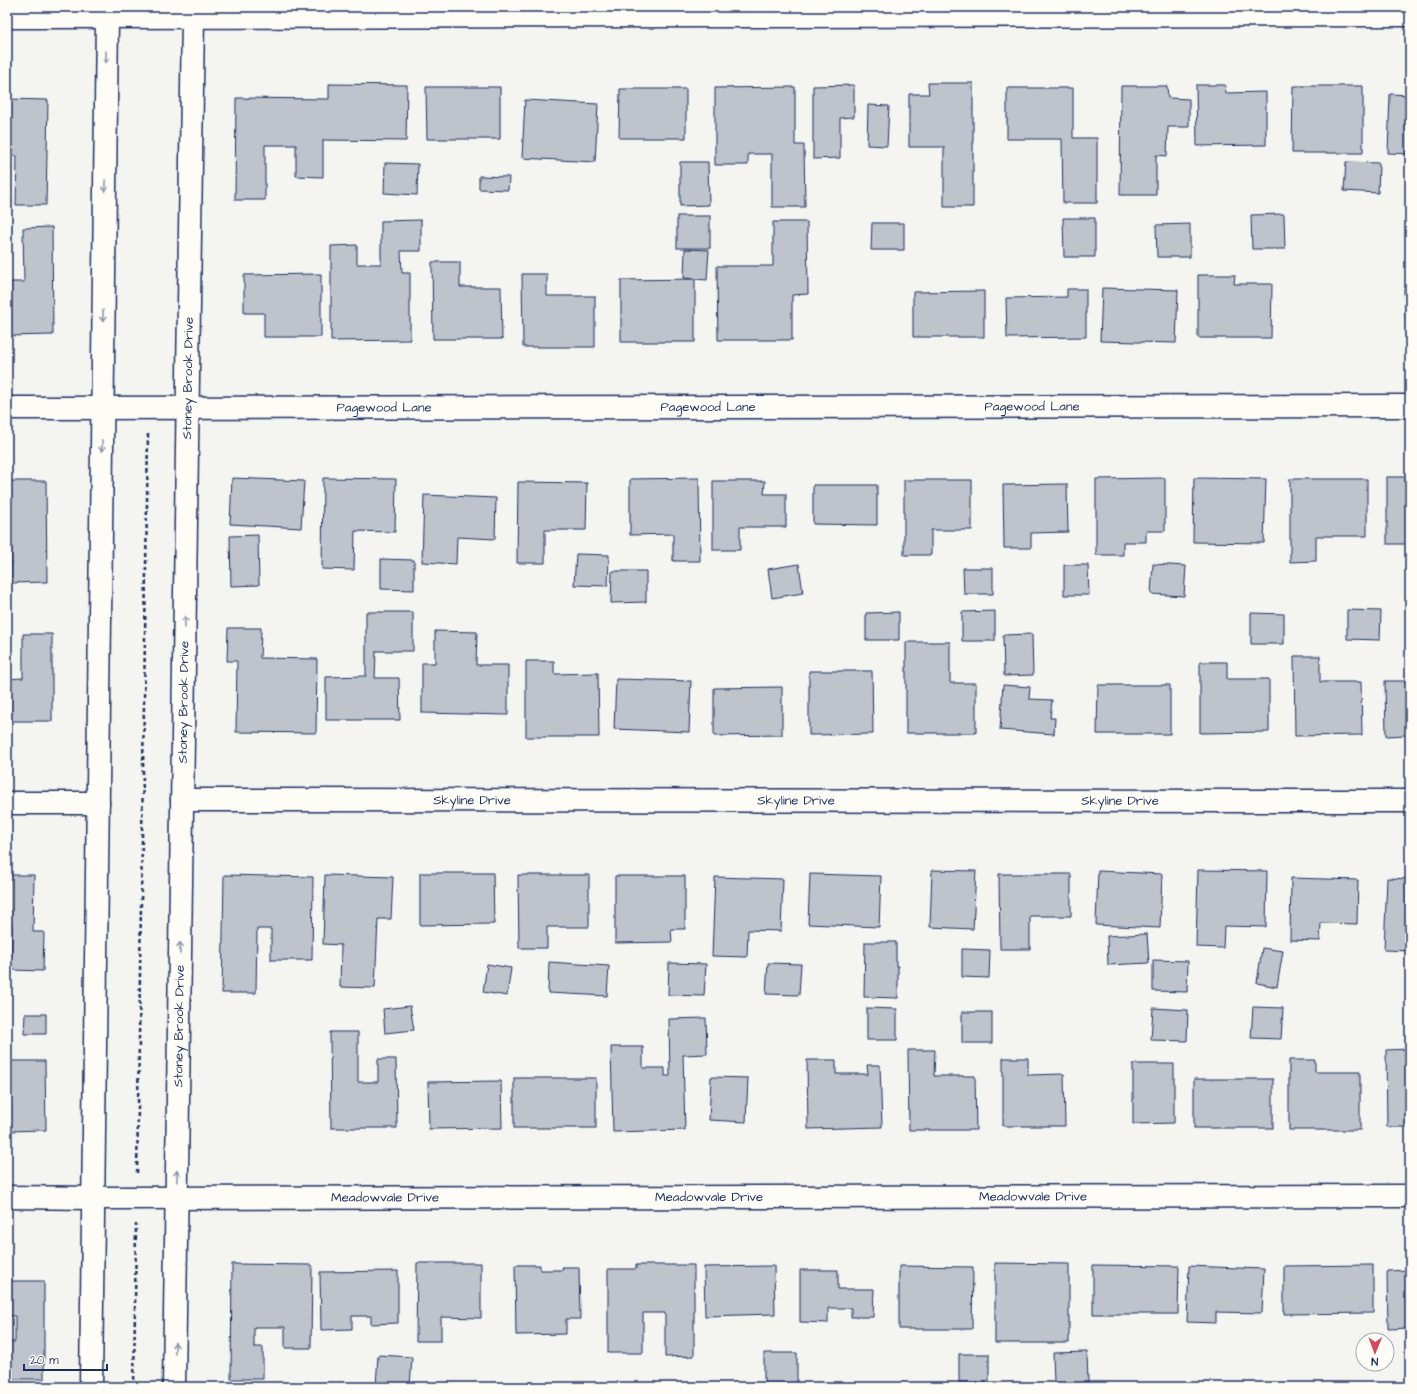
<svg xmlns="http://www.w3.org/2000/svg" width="1417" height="1394" font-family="'Architects Daughter',sans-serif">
<rect width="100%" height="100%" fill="#f4f4f1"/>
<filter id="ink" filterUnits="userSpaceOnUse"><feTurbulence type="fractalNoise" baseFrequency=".025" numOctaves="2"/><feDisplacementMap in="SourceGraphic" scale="8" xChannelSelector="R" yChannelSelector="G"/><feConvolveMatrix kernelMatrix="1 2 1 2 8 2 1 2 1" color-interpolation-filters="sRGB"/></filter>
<g filter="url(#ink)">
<g fill="#bfc3cc" stroke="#1b2f5e">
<path d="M928,83h45v124h-29v-60h-35v-53h20z"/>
<path d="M329,84l78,1 -1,56 -83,-1v37l-27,-1v-31h-31v55h-30l1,-102 93,1z"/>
<path d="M854,85v32l-14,1v40l-27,1v-73z"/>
<path d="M1196,85h29l1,8 40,-1v53l-69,1z"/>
<path d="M1121,86h46l1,12 21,1v28h-21l-1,29 -11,-1v40h-36z"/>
<path d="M1293,86h70v67h-71z"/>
<path d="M426,87h74v52h-73z"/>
<path d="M795,87v58h9l1,62h-33v-53h-24v11h-33v-77z"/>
<path d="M1007,88h66v50h24v65h-34l-1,-64h-55z"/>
<path d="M620,89h66v49h-67z"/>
<path d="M1390,94l20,1v59l-22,-1z"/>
<path d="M7,99l41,1 -2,105h-30l1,-49h-10z"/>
<path d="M525,100l73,4 -3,58 -73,-4z"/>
<path d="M868,105l21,1 -2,40 -20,-1z"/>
<path d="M680,162h28l1,43 -29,1z"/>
<path d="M1346,162l33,1 -1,30 -34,-2z"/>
<path d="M385,163l33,1 -1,31 -33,-2z"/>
<path d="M479,176l30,1 -1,13 -29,-1z"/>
<path d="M1284,214l1,35h-33l-1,-34z"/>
<rect x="677" y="216" width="33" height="32"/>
<path d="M1063,218h32v39h-31z"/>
<path d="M421,220v31h-20l1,22h8v67l-79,1v-95l26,-1v19h24v-43z"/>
<path d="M773,222h34l1,72 -16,1v45h-74l-1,-74h56z"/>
<path d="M872,223h32v27h-33z"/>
<path d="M1190,224v33h-33l-1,-32z"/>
<path d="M52,227l1,108 -46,1v-54h17l-1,-54z"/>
<path d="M685,249l24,1 -2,30 -23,-2z"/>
<path d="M432,262h28v25h41l1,52h-69z"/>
<path d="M321,274v63h-57v-24h-20v-38z"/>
<path d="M522,274h25v22h48v51h-72z"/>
<path d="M1198,275h37l-1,9h38l-1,54h-73z"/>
<path d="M695,279v63h-74v-62z"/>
<path d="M1102,288l76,2 -2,53 -76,-2z"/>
<path d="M1410,288v43l-4,1 -2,-43z"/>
<path d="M1067,289h19v48l-79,1 -1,-40 61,-1z"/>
<path d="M984,291v46h-71v-45z"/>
<rect x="1387" y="477" width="23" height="67"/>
<path d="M232,478l72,3 -3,47 -71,-4z"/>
<path d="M323,478l73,1 -1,53 -40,-1 -1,39 -32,-1z"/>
<path d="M699,478l1,83h-27v-27l-43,1v-56z"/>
<path d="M1165,478v53h-19v11h-23v13h-27v-76z"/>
<path d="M1194,478l72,1 -2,64 -71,-1z"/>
<path d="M1290,479h77v57h-51v25l-26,1z"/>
<path d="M904,480h68v50h-41v25h-27z"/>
<path d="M7,481h39l1,101 -36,1v-41h-4z"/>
<path d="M713,481h52l-1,13h22v33h-46v23h-27z"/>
<path d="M518,482l69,1 -1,47h-41v33h-28z"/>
<path d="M1067,484l1,48 -37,1v15h-27l-1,-63z"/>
<path d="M813,485h64v40l-64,-1z"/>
<path d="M424,495l72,3 -1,41 -38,-2 -1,27 -34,-2z"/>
<path d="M258,535l1,50 -28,1 -1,-50z"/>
<path d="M576,554l33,1 -1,31 -34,-1z"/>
<path d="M381,559l33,1v30l-33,-1z"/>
<path d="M799,564l4,29 -31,5 -4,-29z"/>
<path d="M1153,564l33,2 -2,30 -33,-2z"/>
<path d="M1064,565h24l1,30h-25z"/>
<path d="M963,568h30v26h-29z"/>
<path d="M612,571h34v31l-35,1z"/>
<path d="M1347,610l34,1 -1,29 -33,-1z"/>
<path d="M995,611v30h-33v-29z"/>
<path d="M366,612h47v39h-37l-1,27h24l1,42h-74v-43l40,-1z"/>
<path d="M899,612v28h-33v-27z"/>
<path d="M1251,613l33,1v30h-33z"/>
<path d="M228,628h33l-1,30 57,1 -1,74 -80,-1 1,-71h-10z"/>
<path d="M435,631l42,1 -1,33h32v50l-86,-2v-50h13z"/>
<path d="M23,634h29v87h-45v-42l16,-1z"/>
<path d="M1032,634l1,41 -29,1 -1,-41z"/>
<path d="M906,642h44v41h26v50h-70z"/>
<path d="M1294,656h26v26h41l1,53 -67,1z"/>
<path d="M526,661h28v13l44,-1 1,64h-73z"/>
<path d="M1200,662h27v17h42v53l-69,1z"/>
<path d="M809,671h63l1,63 -64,1z"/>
<path d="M616,679l75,2 -2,51 -75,-3z"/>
<path d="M1385,681h25v46h-3v8l-21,1z"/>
<path d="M1003,685l27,2 -1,12 23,1 -2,18h5l-1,16 -54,-4z"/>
<path d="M1098,685h72v49h-73z"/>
<path d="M782,687v48l-68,1v-48z"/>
<path d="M932,870l44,1 -3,58 -43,-2z"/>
<path d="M1198,870l69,1 -1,56 -42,-1 -1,22 -27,-1z"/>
<path d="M1098,871l64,3 -2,54 -64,-3z"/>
<path d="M420,873h73l1,51 -74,1z"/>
<path d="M810,874l71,2 -2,51 -71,-3z"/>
<path d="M999,874h72v42h-41v33h-30z"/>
<path d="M7,875h27l-1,57h11l-1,39 -32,-1 1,-45h-5z"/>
<path d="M224,875l89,2 -1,83h-41v-31h-14l-1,64h-34z"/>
<path d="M325,875l68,2 -2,42h-13l-3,69 -35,-1 1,-42 -18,-1z"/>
<path d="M518,875h71v52h-42v21h-28z"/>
<path d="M615,876h70v53h-14l1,13 -57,1z"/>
<path d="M715,877l68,2 -2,52 -33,-1 -1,27 -35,-1z"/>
<path d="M1291,878l67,2 -1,44 -36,-1 -1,18 -30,-1z"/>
<path d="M1387,878l23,1v72l-26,-1z"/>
<path d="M1147,934l2,29 -41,2 -1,-29z"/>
<path d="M865,942h31v24h2v32l-34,-1z"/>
<path d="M1262,948l21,3 -6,36 -20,-4z"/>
<path d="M962,949l28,1 -1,28 -27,-1z"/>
<path d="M1153,960l35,1 -1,31 -34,-1z"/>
<path d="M549,962l60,4 -2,30 -59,-3z"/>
<path d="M669,963l37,1 -2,32 -36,-1z"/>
<path d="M768,963l33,1 -2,31 -33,-1z"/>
<path d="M487,964l24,4 -4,28 -24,-4z"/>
<path d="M410,1006l4,24 -29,3 -2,-24z"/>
<path d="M1253,1007l30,1 -2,31 -30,-1z"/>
<path d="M867,1008l30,1v31h-30z"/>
<path d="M1153,1008l35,2 -1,31 -36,-1z"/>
<rect x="962" y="1012" width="30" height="31"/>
<path d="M25,1014h21v20h-22z"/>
<path d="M706,1018l1,36 -24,1 2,75 -72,2 -2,-85h32v21h22v8h5l-1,-57z"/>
<path d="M330,1032h28v50h20v-23h18l1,69h-66z"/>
<path d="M1410,1049v78h-23l-1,-77z"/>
<path d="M908,1050h27l-1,26h41l1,54h-67z"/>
<path d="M1003,1058h25v17l36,-1 1,52h-62z"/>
<path d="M807,1060h29v14h32l-1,-9h13l2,62 -74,2z"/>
<path d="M1289,1060h26v12h45v58h-71z"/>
<path d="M7,1061h38l1,69 -39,1z"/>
<path d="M1133,1064h41v59l-41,1z"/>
<path d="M711,1077l37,1 -2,44 -37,-2z"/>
<rect x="514" y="1078" width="82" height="50"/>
<rect x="1194" y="1079" width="79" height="49"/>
<path d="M501,1081l1,47 -73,1 -1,-47z"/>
<path d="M417,1263h64v55l-40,-1v24h-25z"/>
<path d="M995,1263l74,1v79h-74z"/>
<path d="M232,1264l80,1 -1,83h-26v-21h-31v20h9v32h-32z"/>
<path d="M515,1265h25v5h23l-1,-3h17l1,52h-14v15l-50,1z"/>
<path d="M636,1265h58v91l-29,1v-44h-22v40h-35v-84h28z"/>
<path d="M1093,1265l86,1 -1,48h-85z"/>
<path d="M1373,1265v48l-89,1v-48z"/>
<path d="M774,1266l1,48 -70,2 -1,-49z"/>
<path d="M899,1266l74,1 -1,62h-73z"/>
<path d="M1189,1266l75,3 -2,44 -46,-1v11l-29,-1z"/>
<path d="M800,1270h38v19h36l-1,28h-22v-9h-23v15l-28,-1z"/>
<path d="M1410,1270v58l-22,1 -1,-58z"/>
<path d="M398,1271v52l-27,1v-8h-19v13l-31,1 -1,-58z"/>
<path d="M7,1281h37v98h-37v-37h8v-26h-8z"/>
<path d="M1087,1352l1,31h-34l-1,-30z"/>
<path d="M764,1353h33v30l-33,1z"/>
<rect x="959" y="1354" width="30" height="28"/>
<path d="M378,1355l34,2 -2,30 -34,-1z"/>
</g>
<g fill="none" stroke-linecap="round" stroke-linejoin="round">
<defs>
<g id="minor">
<path d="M7,17l1403,-2"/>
<path id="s1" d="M7,408l1403,-2"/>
<path id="s2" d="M182,800l1228,1"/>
<path d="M7,803h91"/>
<path id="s3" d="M7,1197l86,1 1317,-2"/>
<path d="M91,1387l16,-1369"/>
<path id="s4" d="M174,1387l19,-1371"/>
</g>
</defs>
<use href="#minor" stroke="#1b2f5e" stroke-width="25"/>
<g stroke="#1b2f5e" stroke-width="2.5" stroke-dasharray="4 3" stroke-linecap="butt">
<path d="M137,1173l11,-739"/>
<path d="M134,1387l2,-163"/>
</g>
<use href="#minor" stroke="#fdfcf7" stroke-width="22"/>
</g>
<defs><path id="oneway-shaft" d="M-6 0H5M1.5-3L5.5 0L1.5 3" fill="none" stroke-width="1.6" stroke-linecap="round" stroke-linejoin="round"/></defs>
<g stroke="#8c96aa">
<use href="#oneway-shaft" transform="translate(106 57) rotate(91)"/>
<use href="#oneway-shaft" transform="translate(105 186) rotate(91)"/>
<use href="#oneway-shaft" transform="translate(103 316) rotate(91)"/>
<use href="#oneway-shaft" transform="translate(102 446) rotate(91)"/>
<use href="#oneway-shaft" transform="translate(185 622) rotate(-89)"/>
<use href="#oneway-shaft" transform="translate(180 948) rotate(-89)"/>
<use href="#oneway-shaft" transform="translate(177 1176) rotate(-89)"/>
<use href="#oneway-shaft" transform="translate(175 1348) rotate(-89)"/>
</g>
</g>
<g text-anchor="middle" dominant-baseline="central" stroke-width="4" stroke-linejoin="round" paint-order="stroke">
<g font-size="13" fill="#1b2f5e" stroke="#fdfcf7">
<text stroke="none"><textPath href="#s4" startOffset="1009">Stoney Brook Drive</textPath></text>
<text stroke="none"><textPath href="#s1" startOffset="1025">Pagewood Lane</textPath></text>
<text stroke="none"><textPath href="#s1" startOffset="377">Pagewood Lane</textPath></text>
<text stroke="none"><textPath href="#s1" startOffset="701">Pagewood Lane</textPath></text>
<text stroke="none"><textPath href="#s4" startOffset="685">Stoney Brook Drive</textPath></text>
<text stroke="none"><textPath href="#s2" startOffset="290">Skyline Drive</textPath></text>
<text stroke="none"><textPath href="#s2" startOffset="614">Skyline Drive</textPath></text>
<text stroke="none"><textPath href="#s2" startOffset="938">Skyline Drive</textPath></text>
<text stroke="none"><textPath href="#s4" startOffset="361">Stoney Brook Drive</textPath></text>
<text stroke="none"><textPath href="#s3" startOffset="1026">Meadowvale Drive</textPath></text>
<text stroke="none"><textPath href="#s3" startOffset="378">Meadowvale Drive</textPath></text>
<text stroke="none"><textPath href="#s3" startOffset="702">Meadowvale Drive</textPath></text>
</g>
</g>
<rect width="1417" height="1394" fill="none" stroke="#fdfcf7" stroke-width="24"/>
<rect x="12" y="12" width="1393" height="1370" fill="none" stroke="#1b2f5e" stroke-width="1.5" filter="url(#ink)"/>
<g transform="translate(1375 1352) rotate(181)"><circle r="19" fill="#fdfcf7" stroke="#a3aaba"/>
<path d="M0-3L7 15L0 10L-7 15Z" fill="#d1495b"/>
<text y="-6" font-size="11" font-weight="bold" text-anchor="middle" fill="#1b2f5e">N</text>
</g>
<path d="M24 1364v6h83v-6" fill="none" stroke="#1b2f5e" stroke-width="2"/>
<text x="30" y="1364" font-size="12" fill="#1b2f5e" stroke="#fdfcf7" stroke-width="3" paint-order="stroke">20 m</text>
</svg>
